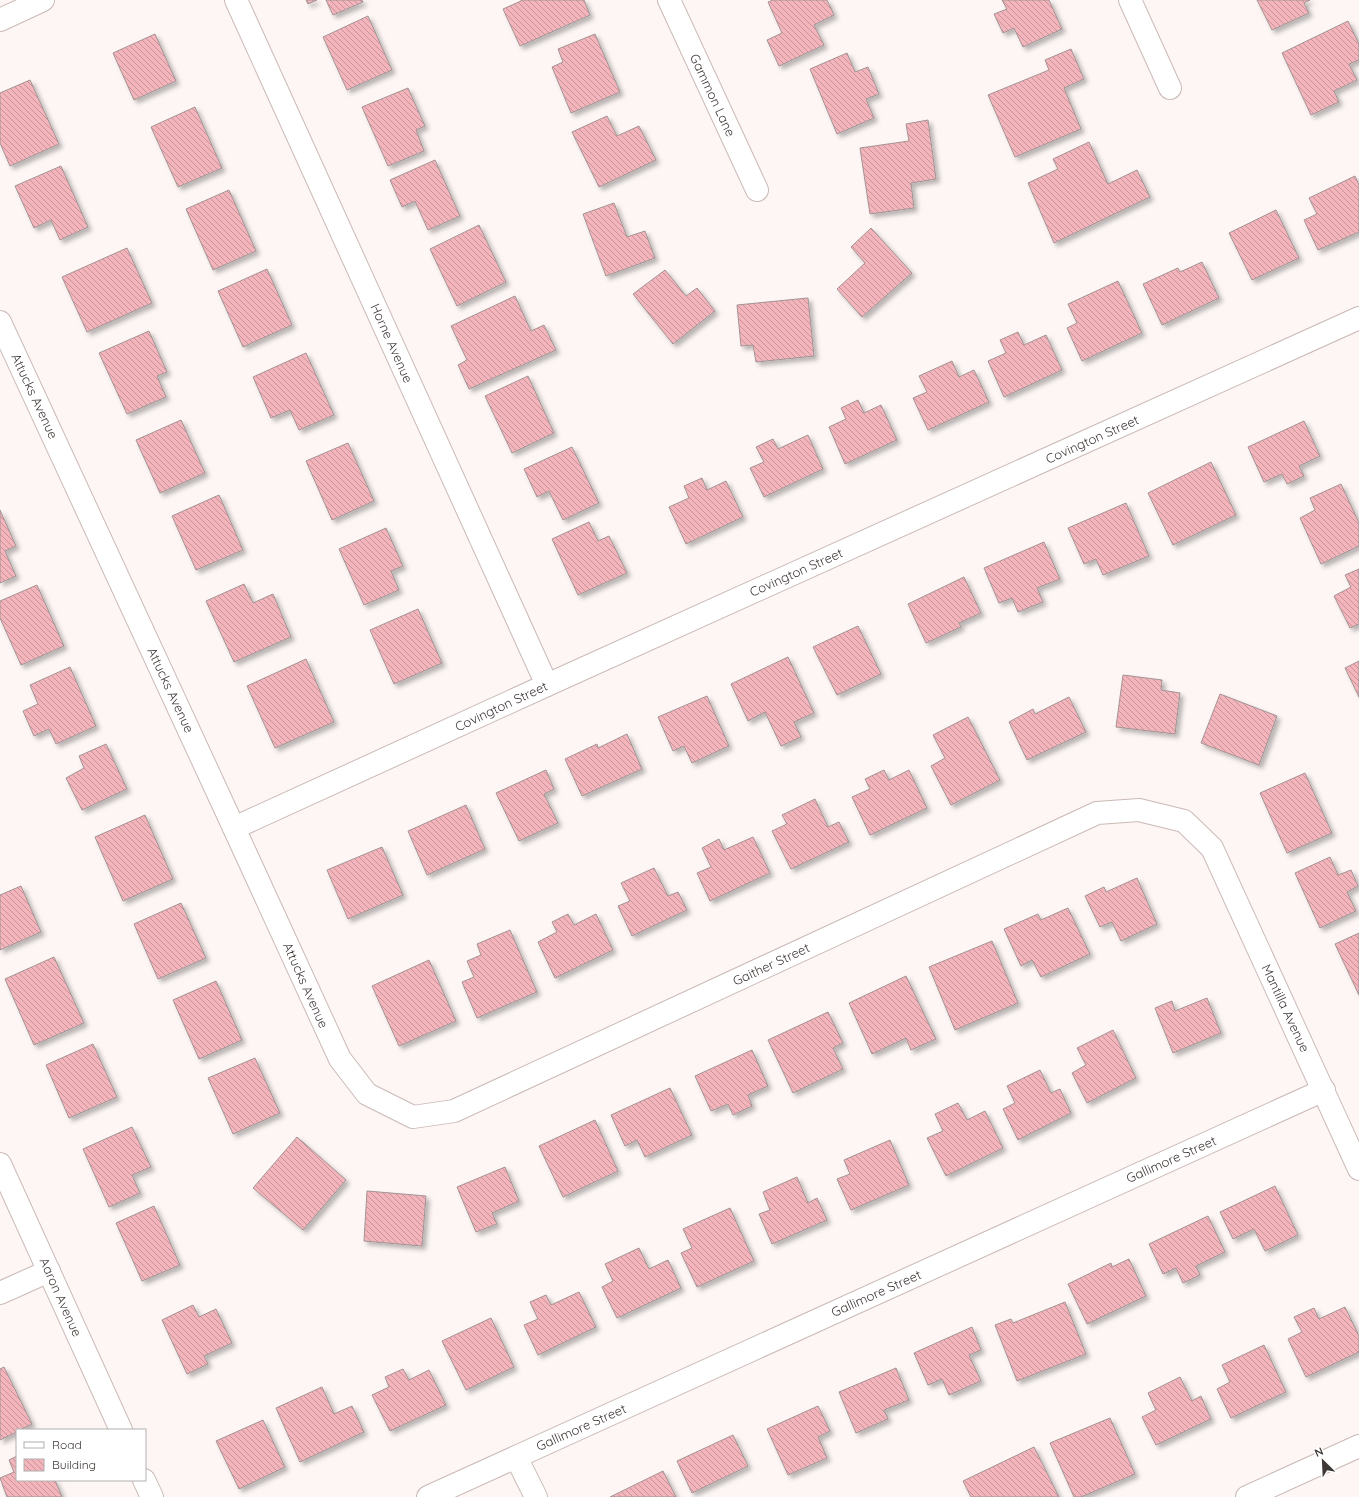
<svg xmlns="http://www.w3.org/2000/svg" width="1359" height="1497" font-family="Quicksand,sans-serif">
<defs>
<pattern id="building-back-hatch" width="6" height="6" patternUnits="userSpaceOnUse"><rect width="6" height="6" fill="#f3b4bb"/><path d="M-1 5l2 2M0 0l6 6M5-1l2 2" fill="none" stroke="#c69399"/></pattern>
<filter id="shadow"><feDropShadow dx="3.5" dy="3.5" stdDeviation="2" flood-color="#0004"/></filter>
</defs>
<rect width="100%" height="100%" fill="#fdf6f4"/>
<g fill="url(#building-back-hatch)" stroke="#a39394" filter="url(#shadow)">
<path d="M306,0h11l-9,4z"/>
<path d="M326,0h36l1,2 -30,13z"/>
<path d="M521,0h63l6,15 -70,31 -17,-37 18,-8z"/>
<path d="M773,0h54l7,15 -20,10 10,20 -45,21 -12,-26 15,-7 -14,-31z"/>
<path d="M1002,0h47l13,29 -39,18 -9,-19 -11,5 -9,-19 13,-5z"/>
<path d="M1257,0h53l-6,3 5,10 -37,17z"/>
<path d="M368,16l24,54 -45,20 -24,-53z"/>
<path d="M1348,21l11,23v16l-10,4 8,16 -23,11 5,11 -28,13 -29,-62z"/>
<path d="M155,34l21,47 -42,19 -21,-47z"/>
<path d="M595,34l25,58 -49,21 -19,-46 11,-5 -5,-13z"/>
<path d="M1071,49l13,30 -20,9 17,41 -66,28 -27,-62 61,-25 -4,-10z"/>
<path d="M847,53l8,19 13,-5 11,27 -13,5 8,19 -37,16 -27,-65z"/>
<path d="M30,80l29,64 -49,22 -10,-23v-50z"/>
<path d="M408,88l17,38 -9,4 8,21 -36,15 -26,-59z"/>
<path d="M195,107l27,61 -44,19 -27,-60z"/>
<path d="M607,116l10,20 22,-10 17,34 -57,27 -27,-55z"/>
<path d="M928,120l8,59 -25,4 3,25 -44,6 -10,-66 49,-7 -3,-17z"/>
<path d="M1089,142l19,42 29,-14 13,27 -96,46 -26,-60 30,-14 -5,-10z"/>
<path d="M435,160l25,56 -32,14 -13,-29 -13,6 -12,-27z"/>
<path d="M61,166l27,61 -28,13 -9,-20 -17,8 -19,-42z"/>
<path d="M1355,176l4,9v47l-41,18 -14,-30 13,-6 -8,-16z"/>
<path d="M229,190l27,61 -43,19 -27,-61z"/>
<path d="M614,203l13,34 18,-6 10,27 -49,18 -23,-62z"/>
<path d="M1276,210l23,48 -47,22 -23,-47z"/>
<path d="M479,225l27,57 -49,24 -27,-57z"/>
<path d="M871,228l41,45 -50,44 -25,-28 28,-26 -14,-16z"/>
<path d="M127,248l25,55 -65,29 -25,-55z"/>
<path d="M1202,262l17,36 -57,27 -19,-41 35,-16 2,4z"/>
<path d="M267,269l25,56 -49,22 -25,-56z"/>
<path d="M665,270l21,26 11,-8 18,23 -42,33 -40,-50z"/>
<path d="M1118,281l24,52 -60,28 -15,-33 10,-5 -9,-19z"/>
<path d="M515,296l16,35 13,-6 12,25 -87,39 -11,-24 9,-5 -16,-34z"/>
<path d="M808,298l6,58 -58,6 -3,-17 -12,1 -4,-41z"/>
<path d="M149,331l18,41 -10,4 9,21 -39,17 -28,-61z"/>
<path d="M1018,332l6,13 22,-10 16,35 -58,27 -16,-36 18,-8 -6,-13z"/>
<path d="M306,353l28,62 -35,15 -9,-20 -19,8 -18,-41z"/>
<path d="M952,361l7,16 15,-7 15,32 -61,28 -15,-32 14,-6 -8,-16z"/>
<path d="M528,376l26,57 -42,20 -27,-57z"/>
<path d="M858,400l6,13 17,-8 16,35 -52,24 -16,-37 17,-8 -5,-11z"/>
<path d="M181,420l24,53 -45,20 -24,-53z"/>
<path d="M1304,421l16,35 -21,10 5,10 -17,8 -5,-10 -18,8 -16,-35z"/>
<path d="M808,435l15,34 -59,28 -14,-29 14,-6 -8,-15 17,-8 5,10z"/>
<path d="M348,443l26,58 -42,19 -26,-59z"/>
<path d="M572,447l27,56 -36,17 -14,-29 -12,6 -13,-28z"/>
<path d="M1211,462l25,53 -63,30 -25,-52z"/>
<path d="M702,478l5,12 19,-9 17,36 -57,27 -17,-37 20,-9 -5,-12z"/>
<path d="M1341,484l18,39v23l-38,18 -21,-46 15,-8 -5,-12z"/>
<path d="M219,495l24,55 -47,20 -24,-54z"/>
<path d="M1126,503l23,53 -46,19 -7,-16 -12,5 -16,-36z"/>
<path d="M0,510l16,36 -11,5 11,25 -16,7z"/>
<path d="M589,522l9,19 11,-5 18,37 -49,22 -26,-56z"/>
<path d="M386,528l17,38 -12,5 8,19 -35,15 -25,-56z"/>
<path d="M1044,542l16,37 -23,9 6,14 -25,10 -6,-14 -13,5 -15,-35z"/>
<path d="M1359,569v55l-9,4 -16,-32 17,-9 -6,-12z"/>
<path d="M964,577l17,36 -22,10 2,4 -35,16 -18,-39z"/>
<path d="M244,584l9,19 20,-9 18,43 -57,25 -28,-61z"/>
<path d="M37,585l27,61 -43,19 -21,-47v-17z"/>
<path d="M418,609l24,54 -48,21 -24,-54z"/>
<path d="M858,626l23,48 -44,21 -24,-48z"/>
<path d="M788,657l26,56 -20,9 7,15 -20,9 -16,-34 -17,9 -17,-37z"/>
<path d="M306,659l28,63 -59,26 -28,-62z"/>
<path d="M1359,661v36l-14,-29z"/>
<path d="M70,667l26,59 -40,18 -7,-15 -15,7 -11,-25 15,-7 -8,-19z"/>
<path d="M1123,675l39,5 -1,10 19,3 -5,41 -59,-7z"/>
<path d="M1220,694l57,22 -18,49 -58,-22z"/>
<path d="M707,696l22,50 -37,17 -8,-17 -11,5 -15,-34z"/>
<path d="M1069,697l17,35 -59,28 -18,-38 24,-13 2,5z"/>
<path d="M968,717l32,63 -49,25 -20,-39 14,-8 -12,-23z"/>
<path d="M627,734l15,35 -60,27 -17,-37 32,-15 1,4z"/>
<path d="M106,744l21,45 -45,21 -16,-32 18,-10 -5,-12z"/>
<path d="M546,770l8,19 -10,5 14,29 -39,18 -23,-48z"/>
<path d="M884,770l5,10 20,-10 18,38 -57,27 -18,-38 18,-8 -5,-10z"/>
<path d="M1305,773l27,60 -45,20 -27,-60z"/>
<path d="M815,799l13,28 11,-5 10,20 -58,27 -19,-38 15,-7 -5,-9z"/>
<path d="M466,805l19,44 -58,26 -19,-44z"/>
<path d="M145,815l28,64 -50,22 -28,-64z"/>
<path d="M753,837l17,36 -60,28 -13,-28 14,-6 -9,-19 17,-9 5,11z"/>
<path d="M382,847l21,48 -55,24 -21,-49z"/>
<path d="M1330,857l8,18 13,-5 7,16 -11,6 9,19 -36,17 -25,-55z"/>
<path d="M654,868l14,28 10,-4 9,18 -55,26 -14,-30 12,-5 -9,-18z"/>
<path d="M1137,878l20,46 -36,17 -9,-19 -12,5 -15,-31 19,-9 2,5z"/>
<path d="M21,886l20,46 -41,18v-55z"/>
<path d="M181,903l25,55 -48,21 -24,-55z"/>
<path d="M1068,908l22,46 -49,23 -9,-17 -11,6 -17,-37 34,-15 3,6z"/>
<path d="M568,914l6,11 22,-11 17,36 -58,28 -17,-36 19,-10 -5,-10z"/>
<path d="M510,930l27,62 -60,26 -15,-36 12,-5 -7,-16 14,-6 -4,-11z"/>
<path d="M1359,933v62l-24,-51z"/>
<path d="M992,941l26,62 -63,27 -26,-63z"/>
<path d="M54,957l30,66 -50,22 -29,-66z"/>
<path d="M429,960l27,61 -57,25 -27,-60z"/>
<path d="M906,976l30,63 -25,11 -5,-12 -34,16 -23,-51z"/>
<path d="M216,981l26,59 -43,19 -26,-59z"/>
<path d="M1207,998l14,35 -48,20 -18,-45 17,-7 3,10z"/>
<path d="M828,1012l15,31 -10,5 10,21 -50,24 -25,-53z"/>
<path d="M1113,1030l23,48 -49,25 -15,-30 14,-8 -9,-17z"/>
<path d="M93,1044l24,53 -48,21 -23,-53z"/>
<path d="M752,1050l16,36 -20,9 4,11 -19,9 -5,-11 -17,7 -16,-35z"/>
<path d="M255,1058l25,55 -47,21 -25,-56z"/>
<path d="M1040,1070l11,23 9,-4 11,24 -53,27 -15,-31 12,-6 -8,-17z"/>
<path d="M670,1088l22,47 -47,22 -8,-17 -12,6 -14,-31z"/>
<path d="M958,1103l9,17 18,-9 18,37 -57,28 -19,-38 16,-7 -8,-17z"/>
<path d="M595,1120l23,51 -55,26 -24,-51z"/>
<path d="M132,1127l19,40 -19,8 8,18 -31,14 -26,-58z"/>
<path d="M297,1137l49,43 -43,50 -50,-42z"/>
<path d="M890,1140l19,45 -58,25 -14,-31 13,-5 -6,-14z"/>
<path d="M505,1167l14,34 -27,12 5,11 -21,8 -19,-45z"/>
<path d="M797,1177l11,26 9,-5 10,22 -55,24 -13,-30 11,-4 -7,-18z"/>
<path d="M1275,1186l23,49 -33,16 -11,-22 -21,10 -13,-27z"/>
<path d="M367,1191l59,5 -4,50 -58,-5z"/>
<path d="M154,1206l26,59 -38,16 -26,-58z"/>
<path d="M730,1208l24,53 -57,26 -16,-34 11,-5 -9,-19z"/>
<path d="M1208,1216l17,36 -29,14 4,9 -17,8 -7,-15 -13,6 -14,-30z"/>
<path d="M639,1248l10,21 19,-9 13,28 -64,30 -15,-31 11,-6 -8,-17z"/>
<path d="M1129,1259l17,37 -59,28 -19,-40 43,-21 1,4z"/>
<path d="M579,1292l17,35 -58,28 -14,-30 14,-6 -8,-17 16,-7 5,10z"/>
<path d="M1065,1302l21,52 -69,27 -22,-56 16,-6 2,4z"/>
<path d="M193,1305l6,12 17,-8 16,34 -28,13 4,8 -21,10 -25,-54z"/>
<path d="M1345,1307l14,29v16l-53,25 -18,-38 14,-7 -8,-15 20,-9 5,11z"/>
<path d="M491,1318l23,49 -48,23 -24,-49z"/>
<path d="M972,1327l9,23 -12,5 12,26 -32,14 -7,-16 -14,6 -14,-32z"/>
<path d="M1264,1345l22,47 -55,26 -14,-29 13,-7 -8,-17z"/>
<path d="M4,1367l28,57 -12,6h-3v2l-17,8v-71z"/>
<path d="M896,1368l13,32 -25,10 4,9 -32,14 -17,-41z"/>
<path d="M403,1369l6,11 20,-10 17,35 -56,26 -18,-36 17,-8 -4,-10z"/>
<path d="M1180,1377l12,24 9,-5 10,23 -55,26 -14,-28 14,-7 -8,-17z"/>
<path d="M322,1387l12,27 18,-8 12,26 -64,30 -24,-54z"/>
<path d="M818,1406l12,25 -12,6 9,21 -39,17 -21,-46z"/>
<path d="M1110,1418l25,56 -54,23h-7l-24,-54z"/>
<path d="M263,1420l22,47 -46,22 -23,-48z"/>
<path d="M733,1435l15,31 -56,27 -15,-32z"/>
<path d="M1034,1447l25,50h-88l-8,-16z"/>
<path d="M17,1456v24h38l7,17h-55l-7,-19 14,-6 -5,-12z"/>
<path d="M663,1471l13,26h-66z"/>
</g>
<g fill="none" stroke-linecap="round" stroke-linejoin="round">
<defs>
<g id="minor">
<path d="M236,0l311,685"/>
<path d="M669,0l88,190"/>
<path d="M1130,0l40,88"/>
<path d="M0,20l43,-20"/>
<path d="M0,322l234,506 106,231 27,35 46,23 41,-6 643,-298 42,-3 45,11 28,27 147,321"/>
<path d="M234,828l313,-143 812,-367"/>
<path d="M516,1457l20,40"/>
<path d="M428,1497l896,-407"/>
<path d="M1247,1497l112,-51"/>
</g>
<g id="tertiary">
<path d="M0,1164l121,266"/>
<path d="M0,1293l49,-22"/>
<path d="M144,1480l8,17"/>
</g>
</defs>
<use href="#minor" stroke="#cabab6" stroke-width="24"/>
<use href="#tertiary" stroke="#cabab6" stroke-width="24"/>
<use href="#minor" stroke="#fff" stroke-width="22"/>
<use href="#tertiary" stroke="#fff" stroke-width="22"/>
</g>
<g text-anchor="middle" dominant-baseline="central" stroke-width="4" stroke-linejoin="round" paint-order="stroke">
<g font-size="13" fill="#3e3836" stroke="#fff">
<text transform="translate(713 95) rotate(65)">Gammon Lane</text>
<text transform="translate(392 343) rotate(66)">Horne Avenue</text>
<text transform="translate(35 396) rotate(65)">Attucks Avenue</text>
<text transform="translate(1092 439) rotate(-24)">Covington Street</text>
<text transform="translate(796 572) rotate(-24)">Covington Street</text>
<text transform="translate(171 690) rotate(65)">Attucks Avenue</text>
<text transform="translate(501 706) rotate(-25)">Covington Street</text>
<text transform="translate(771 964) rotate(-25)">Gaither Street</text>
<text transform="translate(306 985) rotate(66)">Attucks Avenue</text>
<text transform="translate(1286 1008) rotate(65)">Mantilla Avenue</text>
<text transform="translate(1171 1159) rotate(-24)">Gallimore Street</text>
<text transform="translate(876 1293) rotate(-24)">Gallimore Street</text>
<text transform="translate(61 1297) rotate(66)">Aaron Avenue</text>
<text transform="translate(581 1427) rotate(-24)">Gallimore Street</text>
</g>
</g>
<rect x="16" y="1429" width="130" height="52" fill="#ffffff" stroke="#b2afaf"/>
<rect x="24" y="1442" width="20" height="6" fill="#ffffff" stroke="#b2afaf"/>
<text x="52" y="1449" font-size="12" fill="#3e3836">Road</text>
<rect x="24" y="1459" width="20" height="12" fill="url(#building-back-hatch)" stroke="#b2afaf"/>
<text x="52" y="1469" font-size="12" fill="#3e3836">Building</text>
<g transform="translate(1323 1461) rotate(336)" stroke="#ffffff" stroke-width="3" paint-order="stroke">
<path d="M0-3L7 15L0 10L-7 15Z" fill="#3e3836"/>
<text y="-6" font-size="11" font-weight="bold" text-anchor="middle" fill="#3e3836">N</text>
</g>
</svg>
